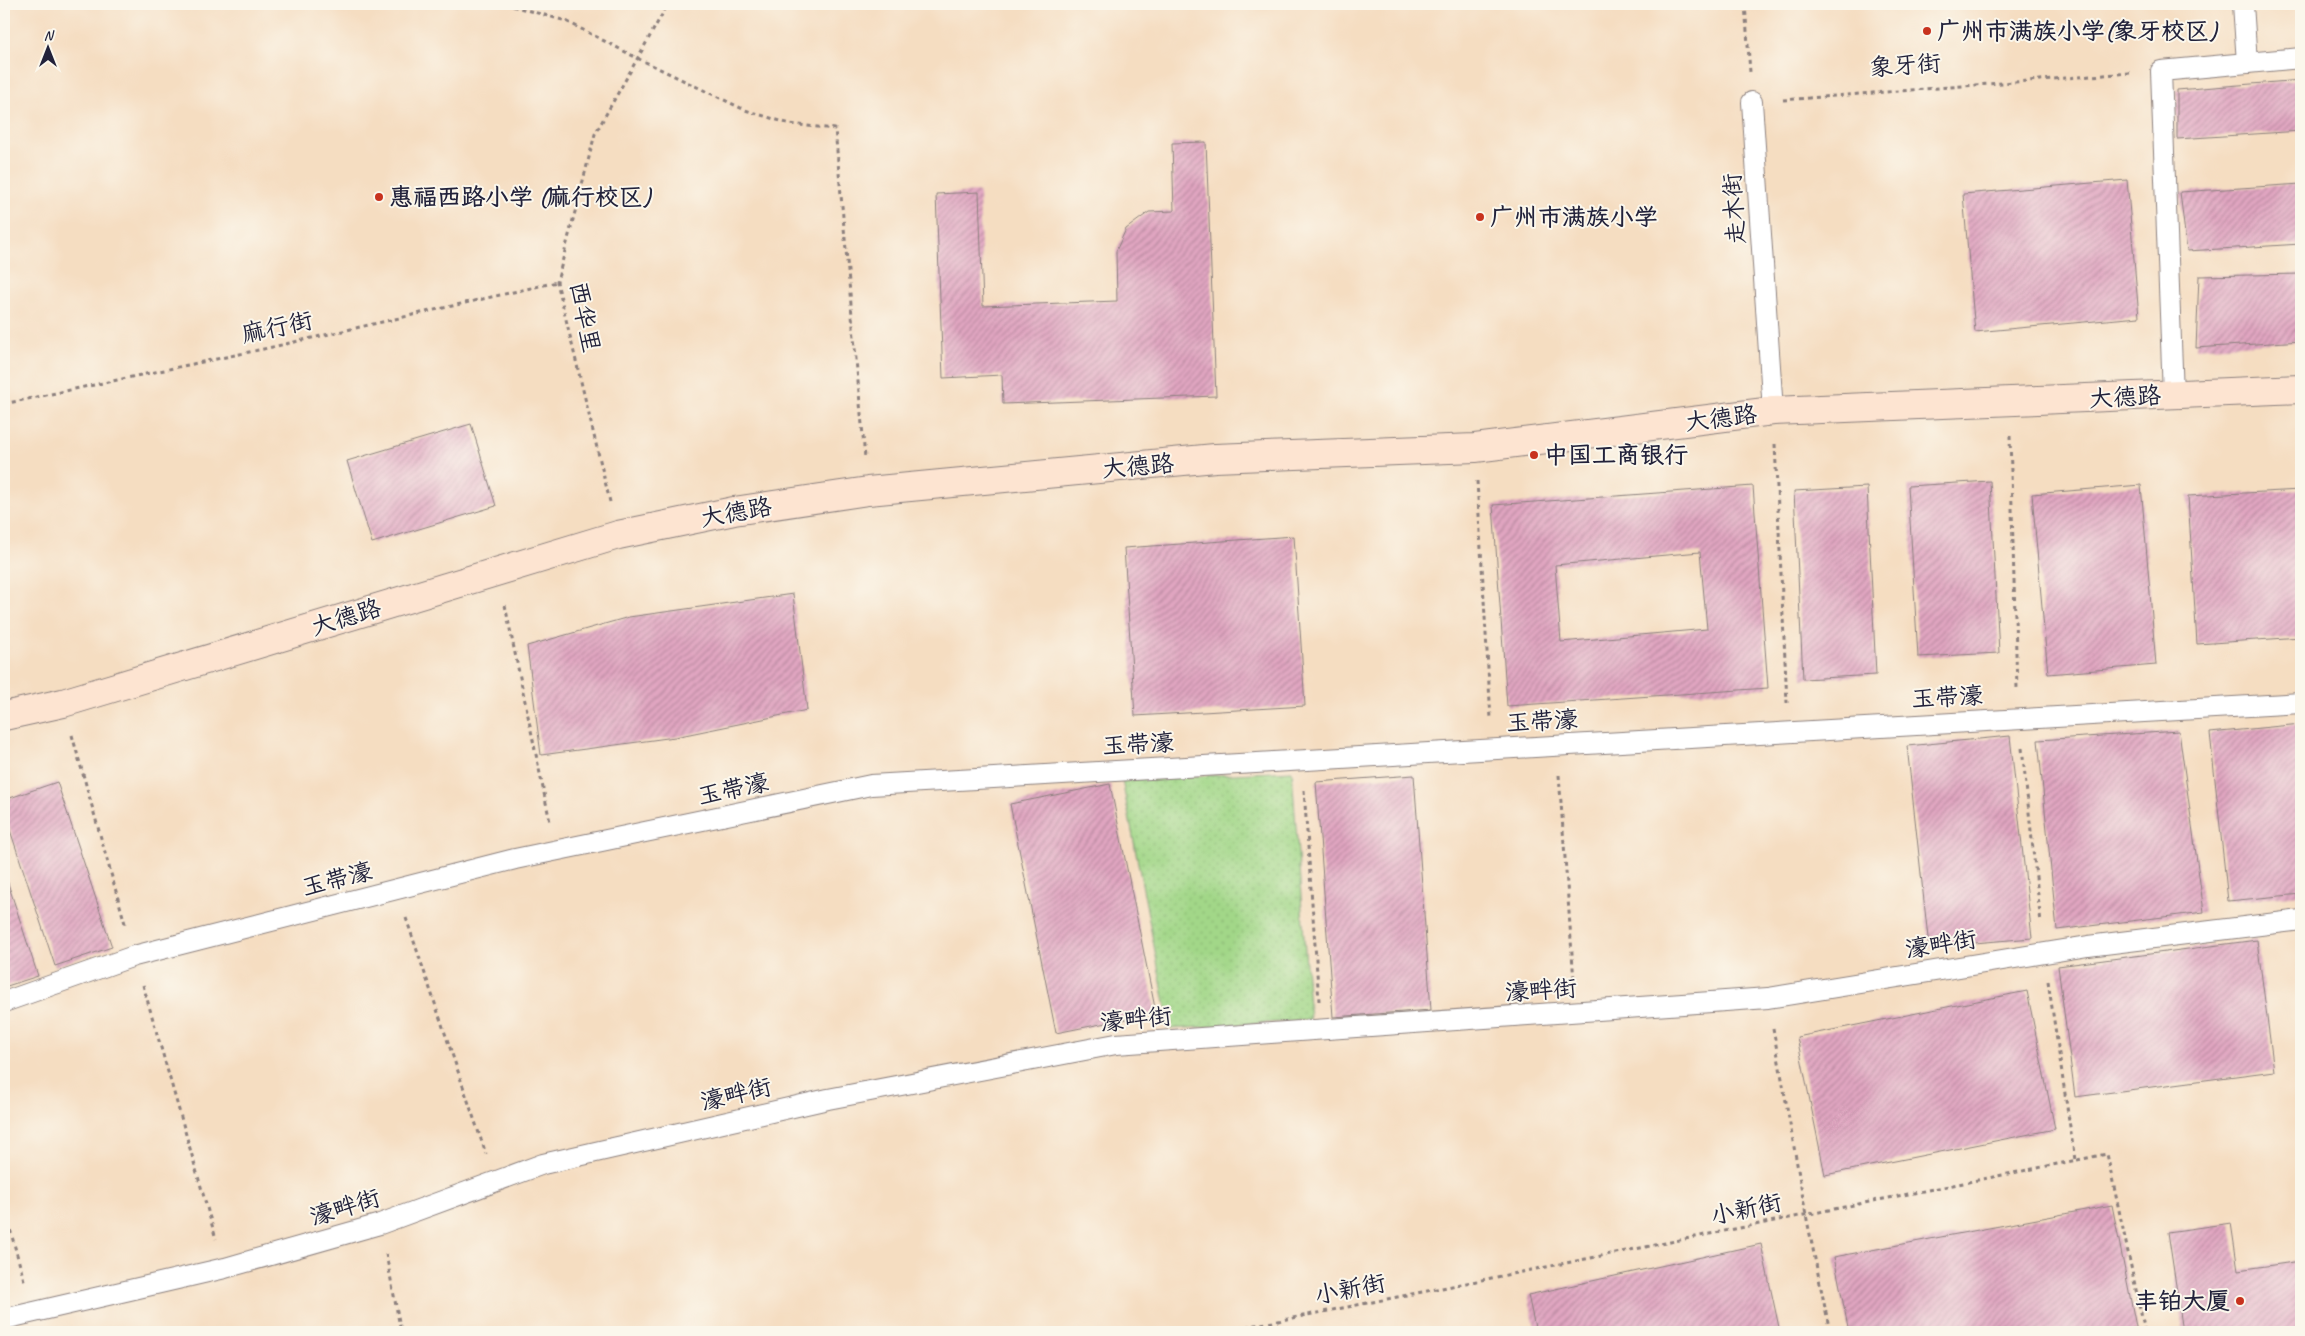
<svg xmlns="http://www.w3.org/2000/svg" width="2305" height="1336" font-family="Caveat,'LXGW WenKai TC',sans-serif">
<defs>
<pattern id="park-dots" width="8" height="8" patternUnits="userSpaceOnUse" patternTransform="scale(1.25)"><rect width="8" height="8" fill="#a2d788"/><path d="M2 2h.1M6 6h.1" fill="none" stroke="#8bb876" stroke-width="1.8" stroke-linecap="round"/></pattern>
<pattern id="building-hatch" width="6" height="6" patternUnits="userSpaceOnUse" patternTransform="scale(1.25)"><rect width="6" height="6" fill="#e1a6c1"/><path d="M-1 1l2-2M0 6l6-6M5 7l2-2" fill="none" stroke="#b6879e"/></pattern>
</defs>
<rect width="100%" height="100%" fill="#fbf7ec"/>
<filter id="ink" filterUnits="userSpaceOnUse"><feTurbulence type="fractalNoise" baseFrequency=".02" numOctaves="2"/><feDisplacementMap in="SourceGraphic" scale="10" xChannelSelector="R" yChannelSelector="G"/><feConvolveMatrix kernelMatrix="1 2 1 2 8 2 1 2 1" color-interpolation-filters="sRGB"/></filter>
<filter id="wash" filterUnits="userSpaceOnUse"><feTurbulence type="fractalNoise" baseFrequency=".0096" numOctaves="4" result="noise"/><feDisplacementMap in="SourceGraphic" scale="20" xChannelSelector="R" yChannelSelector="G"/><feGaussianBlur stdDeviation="1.12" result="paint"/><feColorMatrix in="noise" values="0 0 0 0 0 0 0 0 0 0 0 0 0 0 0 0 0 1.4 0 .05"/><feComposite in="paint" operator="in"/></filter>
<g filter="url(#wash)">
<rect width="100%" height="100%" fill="#f5ddc1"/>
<path fill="url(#park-dots)" stroke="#627c62" d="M1292,771l18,249 -140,9 -48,-249z"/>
<g id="blocks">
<g fill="url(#building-hatch)" fill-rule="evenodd">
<path d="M2301,80v51l-124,8v-49z"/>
<path d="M1206,142l10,254 -213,8 -1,-29 -59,3 -7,-184 43,-2 4,114 134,-5 -1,-50 10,-22 23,-17 25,-1 -2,-68z"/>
<path d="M2127,180l12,137 -164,15 -12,-138z"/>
<path d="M2301,184v60l-114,7 -7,-59z"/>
<path d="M2301,274v67l-105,7 3,-72z"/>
<path d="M471,424l25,82 -124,37 -25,-82z"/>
<path d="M1990,481l9,172 -81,4 -10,-171z"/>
<path d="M2141,485l15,180 -108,9 -16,-180z"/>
<path d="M1753,486l15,202 -261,18 -14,-201zM1700,552l7,77 -146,13 -6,-77z"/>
<path d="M1867,487l9,188 -73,4 -9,-188z"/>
<path d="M2301,490v147l-104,7 -9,-148z"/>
<path d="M1294,536l11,170 -170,10 -11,-168z"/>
<path d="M793,594l14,116 -132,27 -134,18 -14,-109 102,-29z"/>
<path d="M2301,724v170l-73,7 -18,-168z"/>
<path d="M2179,731l25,181 -147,18 -19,-190z"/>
<path d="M2010,736l22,202 -103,9 -22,-201z"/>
<path d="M1414,775l17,235 -98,7 -17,-235z"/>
<path d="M57,782l55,165 -57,19 -51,-154v-12z"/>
<path d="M1110,784l46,229 -100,20 -46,-229z"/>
<path d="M4,871l34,105 -34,11z"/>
<path d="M2257,940l17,131 -199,26 -17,-131z"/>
<path d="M2027,991l28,138 -230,46 -28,-138z"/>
<path d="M2112,1205l25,127h-288l-15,-75z"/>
<path d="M2231,1223l7,47 63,-9v71h-118l-15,-100z"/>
<path d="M1761,1244l19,88h-244l-8,-37z"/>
</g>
</g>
</g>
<g filter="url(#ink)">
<use href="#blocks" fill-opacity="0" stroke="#8c807e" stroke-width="1"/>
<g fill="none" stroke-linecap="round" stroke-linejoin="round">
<defs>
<g id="lane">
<path d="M2243,4l4,59"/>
<path d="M1752,102l21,309"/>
<path d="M2173,395l-12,-324 140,-13"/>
<path d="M4,1002l130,-46 381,-97 356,-74 1430,-82"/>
<path d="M4,1319l221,-51 155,-44 163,-60 285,-65 288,-55 652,-46 320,-52 213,-26"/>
</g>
<path id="secondary" d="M4,716l59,-13 555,-168 116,-24 134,-20 347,-33 260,-10 298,-37 528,-22"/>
</defs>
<use href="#lane" stroke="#8c807e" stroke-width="22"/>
<use href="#secondary" stroke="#8c807e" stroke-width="30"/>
<g stroke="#8c807e" stroke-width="3" stroke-dasharray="4 4" stroke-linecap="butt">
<path d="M505,4l61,17 71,37 108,52 45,14 45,5 30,329"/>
<path d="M1745,4l5,68"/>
<path d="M1783,100l347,-27"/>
<path d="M4,404l264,-56 289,-66"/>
<path d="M2010,436l7,253"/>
<path d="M1775,444l12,259"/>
<path d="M1477,481l14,238"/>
<path d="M610,502l-53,-220 38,-148 73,-130"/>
<path d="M505,605l45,217"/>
<path d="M72,735l54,192"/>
<path d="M2022,748l19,175"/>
<path d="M1559,775l15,206"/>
<path d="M1304,790l15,211"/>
<path d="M406,918l80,236"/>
<path d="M2048,981l27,179"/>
<path d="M143,985l73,254"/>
<path d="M1773,1028l33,187 24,117"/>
<path d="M4,1207l21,77"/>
<path d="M386,1254l15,78"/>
<path d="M1214,1332l59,-10 834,-168 38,178"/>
</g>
<use href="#lane" stroke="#fff" stroke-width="20"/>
<use href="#secondary" stroke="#fde4d1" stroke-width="28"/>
</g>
</g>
<g fill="#c8321e" stroke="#fbf7ec" stroke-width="2">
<circle cx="1927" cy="31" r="5"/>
<circle cx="379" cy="197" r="5"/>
<circle cx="1480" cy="217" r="5"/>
<circle cx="1534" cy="455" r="5"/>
<circle cx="2240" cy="1301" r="5"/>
</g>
<g text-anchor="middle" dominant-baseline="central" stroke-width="4" stroke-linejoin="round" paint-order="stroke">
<g font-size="24" font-weight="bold" fill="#22223b" stroke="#fbf7ec" text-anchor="start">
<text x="1937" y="31">广州市满族小学(象牙校区)</text>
<text x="389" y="197">惠福西路小学 (麻行校区)</text>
<text x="1490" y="217">广州市满族小学</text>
<text x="1544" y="455">中国工商银行</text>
<text x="2230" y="1301" text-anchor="end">丰铂大厦</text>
</g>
<g font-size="24" fill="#22223b" stroke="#fbf7ec">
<text transform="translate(1905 65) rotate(-4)">象牙街</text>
<text transform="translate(1734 209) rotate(-94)">走木街</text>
<text transform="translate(585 317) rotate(79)">西华里</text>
<text transform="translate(277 327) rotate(-12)">麻行街</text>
<text transform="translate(2125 397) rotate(-3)">大德路</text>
<text transform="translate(1721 418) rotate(-7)">大德路</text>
<text transform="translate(1138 466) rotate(-5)">大德路</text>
<text transform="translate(736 512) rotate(-10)">大德路</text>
<text transform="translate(346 617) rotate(-17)">大德路</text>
<text transform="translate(1947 697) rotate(-3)">玉带濠</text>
<text transform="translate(1542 721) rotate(-3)">玉带濠</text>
<text transform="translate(1138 744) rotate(-3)">玉带濠</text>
<text transform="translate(733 789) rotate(-12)">玉带濠</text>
<text transform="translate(337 879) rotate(-14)">玉带濠</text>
<text transform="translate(1941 944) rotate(-9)">濠畔街</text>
<text transform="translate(1541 990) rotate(-4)">濠畔街</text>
<text transform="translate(1136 1019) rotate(-6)">濠畔街</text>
<text transform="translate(736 1094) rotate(-13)">濠畔街</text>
<text transform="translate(345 1207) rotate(-17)">濠畔街</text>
<text transform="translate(1746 1209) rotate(-12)">小新街</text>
<text transform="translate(1350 1289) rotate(-11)">小新街</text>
</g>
</g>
<rect width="2305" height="1336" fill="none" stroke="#fbf7ec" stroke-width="20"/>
<g transform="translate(48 48)" stroke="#fbf7ec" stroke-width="4" paint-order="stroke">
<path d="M0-4L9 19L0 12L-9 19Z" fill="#22223b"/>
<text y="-8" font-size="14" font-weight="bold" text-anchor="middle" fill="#22223b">N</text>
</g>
</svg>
